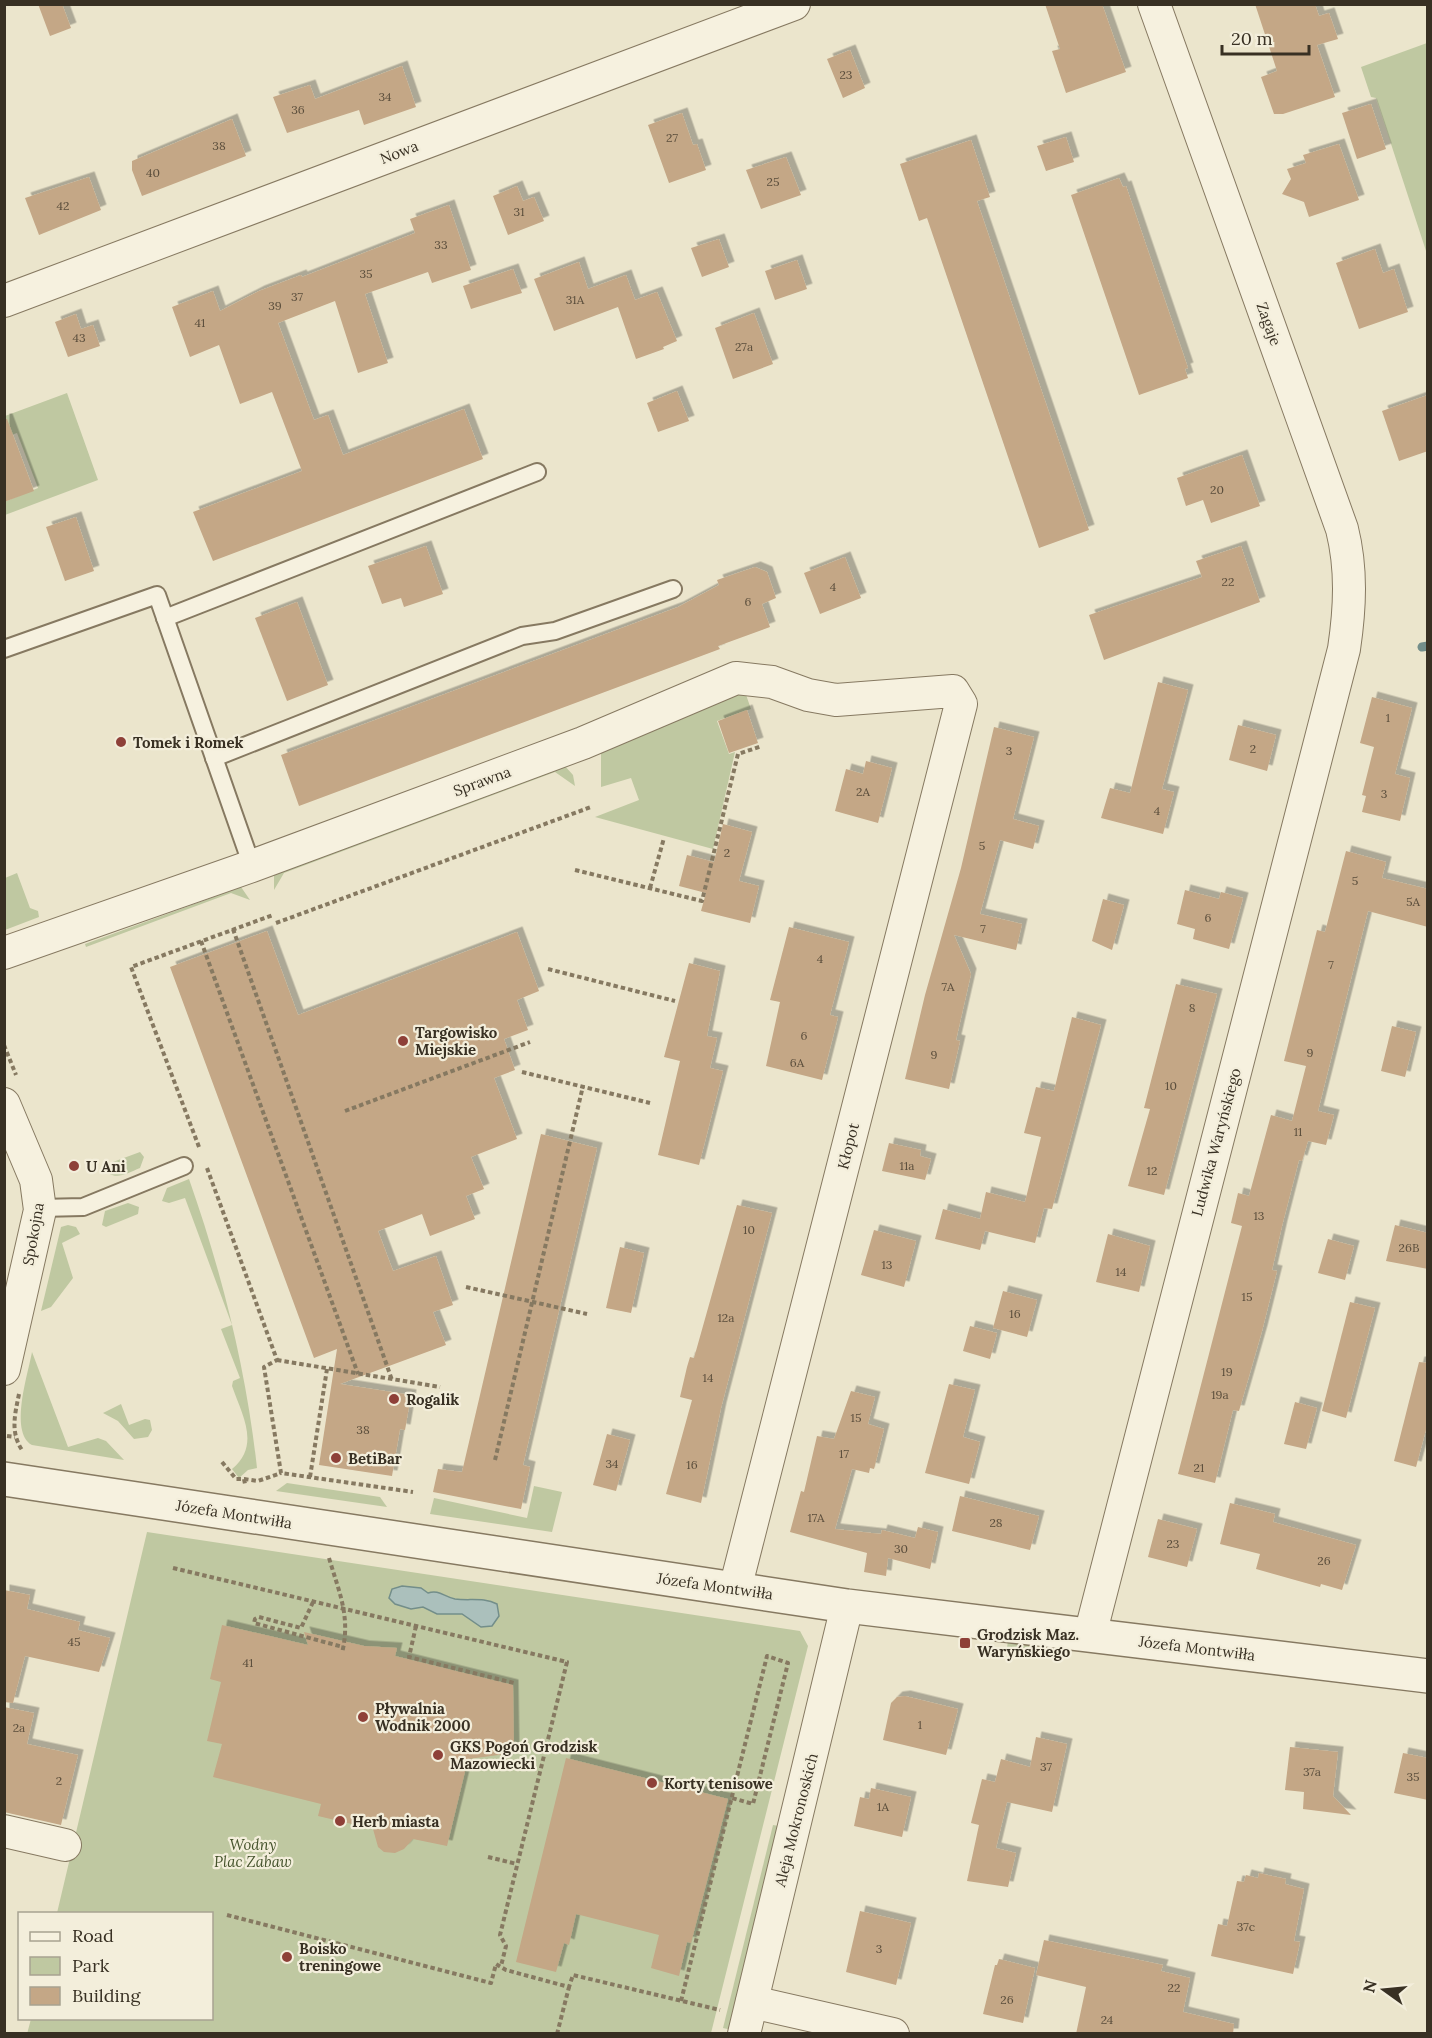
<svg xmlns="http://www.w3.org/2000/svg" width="1432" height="2038" font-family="Lora,serif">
<defs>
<filter id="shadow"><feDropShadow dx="5.5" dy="-5.5" stdDeviation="0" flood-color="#0004"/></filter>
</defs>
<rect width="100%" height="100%" fill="#ebe5cc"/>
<g fill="#bfc8a1">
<path d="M1427,43h1l-1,211 -51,-156 -5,-1 -10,-30z"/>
<path d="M67,393l31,87 -93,35 -1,-13 34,-14 -21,-55 -12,4v-21z"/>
<path d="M745,692l6,17 -34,12 12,33 6,-2 -22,97 -118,-32 44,-17 -8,-22 -30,9v-35l135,-58z"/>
<path d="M564,765l9,10 2,11 -20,-14 -271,101 -10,17v-17z"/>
<path d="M17,873l13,35 8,3 1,6 -34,13v-52z"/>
<path d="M241,887l9,13 -19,-7 -145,54 -1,-3z"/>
<path d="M140,1152l4,5 -4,11c-15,6 -27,15 -38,-2z"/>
<path d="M189,1179c33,94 57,189 68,289l-9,2 -9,8 -7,-9c29,-24 10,-54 0,-83l1,-5 7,-3 -19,-49 11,-4 -47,-127 -16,5 -7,-2 5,-13z"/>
<path d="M128,1203l11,4 -1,7 -32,13 -4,-2 3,-14z"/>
<path d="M68,1225l8,2 4,7 -18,9 11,35 -22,29 -10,4 20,-84z"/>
<path d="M32,1352l36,95 30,-9 8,3 18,19 -92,-15c-23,-13 -4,-71 0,-93z"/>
<path d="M121,1404l8,21 16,-6 5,1 2,10 -4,7 -14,2 -16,-18 -15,-8z"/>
<path d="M287,1483l93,14 7,10 -111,-16z"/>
<path d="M534,1486l28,6 -10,40 -122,-18 4,-16 93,20z"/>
<path d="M147,1532l653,99 8,15 -97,387 -684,1 4,-15 181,-1v-104l-155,-1z"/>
<path d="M1008,1640l60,7 3,3 -1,6 -63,-8z"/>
<path d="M773,1825l6,1 -47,204 -9,-2z"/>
</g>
<path fill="#abc0bc" stroke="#738e8a" stroke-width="1.5" d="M402,1586l19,2 7,5c11,-4 16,4 27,6 14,2 29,-2 42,5l2,12 -7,10 -11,1 -19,-13h-25l-14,-7 -12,2 -16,-5 -6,-6 3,-9z"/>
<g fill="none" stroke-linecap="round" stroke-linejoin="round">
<path stroke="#738e8a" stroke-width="9" d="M1422,647l6,-1"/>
</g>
<g fill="#c4a786" filter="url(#shadow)">
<path d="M38,4h24l9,24 -21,8z"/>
<path d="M1045,4h57l24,68 -60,21 -14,-42 8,-2z"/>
<path d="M1255,4h60l4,12 10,-3 9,26 -21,6 18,52 -52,17h-9l-13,-37 16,-6z"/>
<path d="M850,50l15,38 -22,10 -16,-39z"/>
<path d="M402,66l14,41 -52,18 -5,-15 -72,23 -14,-36 37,-12 5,14z"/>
<path d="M1371,104l15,45 -29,10 -15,-46z"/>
<path d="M682,113l11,32 4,-1 9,26 -37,13 -21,-58z"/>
<path d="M232,119l14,37 -104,40 -10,-26v-9z"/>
<path d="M1066,137l8,25 -28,9 -9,-25z"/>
<path d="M971,140l19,57 -13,4 112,329 -50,18 -112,-330 -8,3 -19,-57z"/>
<path d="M1339,144l20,56 -50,17 -5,-15 -22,-8 9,-15 -4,-10 19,-6 -3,-8z"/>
<path d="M786,157l15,38 -40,14 -15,-39z"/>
<path d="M89,177l12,33 -62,25 -14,-37z"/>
<path d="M1119,178l4,9 3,-1 62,182 -3,1 3,9 -49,17 -68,-200z"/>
<path d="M517,186l6,15 11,-4 10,24 -36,14 -15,-39z"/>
<path d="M449,205l22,65 -39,13 -4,-11 -63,22 23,69 -30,10 -23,-72 -57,22 36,97 14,-5 15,40 121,-46 19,50 -270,102 -20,-49 109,-41 -30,-79 -32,12 -21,-59 -29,12 -18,-50 41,-16 7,20 39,-20 42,-16 1,2 113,-44 -5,-14z"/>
<path d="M719,239l10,28 -27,10 -11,-29z"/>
<path d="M1375,249l8,24 11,-4 14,43 -49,17 -23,-66z"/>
<path d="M797,260l10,29 -32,11 -10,-29z"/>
<path d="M579,262l9,27 38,-14 9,25 22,-8 20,49 -14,6 1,2 -28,10 -18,-52 -64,24 -20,-52z"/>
<path d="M513,269l9,24 -51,16 -8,-23z"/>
<path d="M754,313l19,51 -40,15 -18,-51z"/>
<path d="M76,314l5,15 12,-4 7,21 -32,11 -13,-35z"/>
<path d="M677,391l12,30 -31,11 -11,-29z"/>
<path d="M1428,395v56l-29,10 -17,-50z"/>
<path d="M4,419h3l27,72 -30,11z"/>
<path d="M1242,455l18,51 -49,17 -8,-23 -17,6 -9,-28z"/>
<path d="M76,517l18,54 -29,10 -19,-54z"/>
<path d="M426,546l17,48 -39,13 -3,-9 -19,6 -14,-38z"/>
<path d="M1241,546l19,56 -156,58 -15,-45 113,-38 -6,-16z"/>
<path d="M845,557l16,41 -41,16 -16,-41z"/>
<path d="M755,567l12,5 9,26 -14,6 8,23 -52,19 2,3 -421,157 -18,-51 397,-148 41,-22 -2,-5z"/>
<path d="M297,602l31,83 -41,16 -32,-83z"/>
<path d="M1158,682l30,8 -26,99 12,3 -11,42 -62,-16 9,-30 20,5z"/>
<path d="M1372,697l40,11 -17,66 15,4 -10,43 -38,-9 4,-16 -4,-1 12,-48 -14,-4z"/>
<path d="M747,710l11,33 -29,10 -11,-32z"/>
<path d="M1238,725l38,10 -9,36 -38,-11z"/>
<path d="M994,727l40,10 -21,82 26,7 -6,23 -33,-9 -20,74 42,10 -6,26 -62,-15 17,39 -15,66 4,1 -11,48 -44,-10 20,-84 36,-127z"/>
<path d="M866,761l26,7 -14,55 -43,-12 11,-42 17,5z"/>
<path d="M723,824l29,8 -13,49 20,5 -9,37 -49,-12 5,-18 -27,-7 8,-31 27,7z"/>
<path d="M1346,851l40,11 -4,16 46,11v38l-60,-16 -50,200 16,4 -8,30 -18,-4 -6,20 -3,-1 -17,66 -10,44 5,1 -15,60 -23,80 -6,-1 -18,73 -37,-9 64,-248 -11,-3 7,-30 11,3 22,-81 21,6 14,-55 -22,-5 33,-131 8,2z"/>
<path d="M1185,890l34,9 2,-7 22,6 -14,51 -36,-10 2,-10 -18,-5z"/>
<path d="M1103,899l21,6 -12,45 -20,-9z"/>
<path d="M789,927l60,15 -19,73 8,2 -16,63 -56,-14 14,-64 -10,-2z"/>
<path d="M267,931l31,84 219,-83 22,59 -22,9 11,30 -24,9 11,31 -21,8 23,61 -46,18 13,32 -18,7 9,23 -45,17 -8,-22 -44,17 15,40 43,-15 17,49 -20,7 13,33 -106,39 71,11 -6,35 -5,-1 -8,47 -73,-11 18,-116 -23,9 -144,-391z"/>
<path d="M689,963l31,8 -13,65 10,2 -7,30 13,3 -24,94 -41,-10 22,-94 -16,-4z"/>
<path d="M1176,984l41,10 -53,201 -36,-9 22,-77 -6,-1z"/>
<path d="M1072,1017l29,8 -49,184 -8,-1 -9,35 -50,-12 -5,19 -45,-11 8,-30 37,10 6,-27 39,10 16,-65 -17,-4 12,-46 18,4z"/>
<path d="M1392,1026l24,6 -11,45 -24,-6z"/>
<path d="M541,1134l56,14 -74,317 7,2 -9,42 -88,-17 5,-23 24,3z"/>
<path d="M889,1143l32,7 -1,6 11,3 -6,21 -43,-9z"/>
<path d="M737,1205l35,8 -51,195 -20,95 -35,-9 26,-94 -12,-3 7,-30 3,-10 4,1z"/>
<path d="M1395,1225l33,8v36l-42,-8z"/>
<path d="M874,1230l42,11 -12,46 -43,-12z"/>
<path d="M1108,1234l42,12 -11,46 -43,-10z"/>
<path d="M1328,1239l26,7 -9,34 -27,-7z"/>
<path d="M620,1247l24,6 -13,60 -25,-5z"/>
<path d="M1003,1291l34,9 -10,37 -34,-9z"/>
<path d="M1350,1302l25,6 -29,110 -24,-7z"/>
<path d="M970,1326l27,7 -7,26 -27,-8z"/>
<path d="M1419,1362l9,1v59l-12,45 -22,-6z"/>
<path d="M949,1384l26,6 -12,47 17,5 -11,42 -44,-11z"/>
<path d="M851,1391l24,6 -7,27 16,5 -10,40 -4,-1 -1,5 -17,-4 -17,60 46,5 1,-4 33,8 3,-11 20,5 -8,37 -42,-11 -2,18 -22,-4 3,-19 -77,-21 11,-41 3,1 13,-56 17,3z"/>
<path d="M1295,1402l22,6 -11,41 -22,-5z"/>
<path d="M607,1434l23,6 -14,51 -23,-6z"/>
<path d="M960,1496l79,20 -9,34 -78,-19z"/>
<path d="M1230,1503l45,11 -2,8 83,23 -14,45 -21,-6 -1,3 -64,-18 4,-15 -40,-10z"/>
<path d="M1158,1519l39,10 -10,38 -39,-10z"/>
<path d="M4,1590l26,5 -3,14 53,13 -2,8 32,8 -11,34 -74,-16 -12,47 -9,-1z"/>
<path d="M222,1625l86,20 -4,-13 60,14 33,2 -2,8 118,29 1,68 -46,6 -21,87 -34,-7 -9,10 -9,4 -11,-1 -6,-5 -5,-18 -55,-13 3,-12 -108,-27 9,-33 -15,-3 14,-59 -11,-3z"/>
<path d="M905,1696l53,13 -12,46 -63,-15 8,-37 6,-6z"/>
<path d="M4,1707l30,6 -7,31 51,11 -17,70 -57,-13z"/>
<path d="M1036,1737l31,7 -15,68 -45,-10 -11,46 20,5 -8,34 -41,-6 12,-56 -8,-2 11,-44 13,3 6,-23 29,8z"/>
<path d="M1290,1747l48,5 -5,44 18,19 -48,-6 1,-17 -19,-2z"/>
<path d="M1403,1753l25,5v42l-34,-7z"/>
<path d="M566,1758l162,41 -37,144 -4,-1 -8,34 -28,-8 8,-33 -83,-21 -7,31 -5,-2 -8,29 -40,-10z"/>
<path d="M871,1788l40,9 -9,40 -48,-11 6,-29 9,2z"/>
<path d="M1259,1873l27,6 -1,5 19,5 -10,52 6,1 -7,32 -82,-18 7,-32 9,2 10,-45 7,1 2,-7 12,3z"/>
<path d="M860,1911l51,12 -15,62 -50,-13z"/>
<path d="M1044,1940l119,25 -2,6 29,7 -7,34 51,12 -1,10h-157l10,-47 -50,-12z"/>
<path d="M999,1959l36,9 -12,55 -40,-9 12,-49h2z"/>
</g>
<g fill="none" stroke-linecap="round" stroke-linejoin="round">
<defs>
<g id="service">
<path d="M165,618l372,-146"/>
<path d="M4,649l153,-54 95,271"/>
<path d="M214,758l308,-122 33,-5 118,-42"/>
<path d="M40,1208l43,-1 101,-41"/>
</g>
<g id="minor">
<path d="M4,301l790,-297"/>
<path d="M4,953l248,-87 331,-123 153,-65 36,4 36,13 28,5 117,-9 8,13 -226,885"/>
<path d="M4,1104l32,76 4,30 -36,159"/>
<path d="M1090,1635l254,-986c6,-41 8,-80 -2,-120l-188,-525"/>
<path d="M4,1831l61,14"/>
<path d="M752,2002l141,32"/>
<path d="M744,2034l103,-428"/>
</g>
<path id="tertiary" d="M4,1479l843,127 581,70"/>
</defs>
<use href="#service" stroke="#867961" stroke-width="20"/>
<use href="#minor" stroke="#867961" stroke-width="34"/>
<use href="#tertiary" stroke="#867961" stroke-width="36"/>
<g stroke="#867961" stroke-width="4" stroke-dasharray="4.5 3" stroke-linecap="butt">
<path d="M575,870l127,31 36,-147 24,-8"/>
<path d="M650,888l14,-50"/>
<path d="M276,923l315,-116"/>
<path d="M233,929l159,451"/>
<path d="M201,941l157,433"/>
<path d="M548,969l127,32"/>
<path d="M4,1045l12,30"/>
<path d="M522,1072l128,31"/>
<path d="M345,1111l185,-69"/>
<path d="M199,1147l-68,-180 142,-52"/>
<path d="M207,1168l70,192 -13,7 17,106 132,19"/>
<path d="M466,1287l121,27"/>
<path d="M277,1360l163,27"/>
<path d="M19,1394c-4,20 -9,38 3,56"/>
<path d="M7,1436l8,1"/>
<path d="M495,1460l88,-374"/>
<path d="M222,1462l14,17h8l1,5"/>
<path d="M310,1477l17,-108"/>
<path d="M244,1479l14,2 23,-8"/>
<path d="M329,1558c10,34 22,59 13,95"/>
<path d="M173,1568l394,94 -67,273 6,11 -5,20"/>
<path d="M313,1602l-12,26 -42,-11 -4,2 -1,4 89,24"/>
<path d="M416,1626l-7,31 105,26"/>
<path d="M488,1857l29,7"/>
<path d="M227,1915l264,68 5,-19 10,6 63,17 4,-12 147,35"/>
<path d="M681,2001l86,-345 21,7 -35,141 -21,-6"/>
<path d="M557,2034l12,-47"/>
</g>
<use href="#service" stroke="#f6f1df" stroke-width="16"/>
<use href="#minor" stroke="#f6f1df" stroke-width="32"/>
<use href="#tertiary" stroke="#f6f1df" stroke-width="33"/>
</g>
<g fill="#8e4038" stroke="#f3eedb" stroke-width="2">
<circle cx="121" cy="742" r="6"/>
<circle cx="403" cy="1041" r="6"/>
<circle cx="74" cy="1166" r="6"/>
<circle cx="394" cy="1399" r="6"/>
<circle cx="336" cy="1458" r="6"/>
<rect x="959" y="1637" width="12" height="12" rx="3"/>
<circle cx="363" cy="1717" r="6"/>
<circle cx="438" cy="1755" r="6"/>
<circle cx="652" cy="1783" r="6"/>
<circle cx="340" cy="1821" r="6"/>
<circle cx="287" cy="1957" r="6"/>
</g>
<g text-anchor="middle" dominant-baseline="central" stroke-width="4.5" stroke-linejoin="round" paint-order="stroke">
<g font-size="12" fill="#5b4e3c">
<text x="846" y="74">23</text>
<text x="385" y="96">34</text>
<text x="298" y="109">36</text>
<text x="672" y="137">27</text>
<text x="219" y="145">38</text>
<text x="153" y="172">40</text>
<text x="773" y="181">25</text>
<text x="63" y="205">42</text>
<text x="519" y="211">31</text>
<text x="441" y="244">33</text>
<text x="366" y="273">35</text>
<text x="297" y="296">37</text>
<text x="575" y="299">31A</text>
<text x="275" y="305">39</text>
<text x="200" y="322">41</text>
<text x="79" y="337">43</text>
<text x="744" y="346">27a</text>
<text x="1217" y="489">20</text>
<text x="1228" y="581">22</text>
<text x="833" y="586">4</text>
<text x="748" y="601">6</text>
<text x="1388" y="717">1</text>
<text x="1253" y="748">2</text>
<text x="1009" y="750">3</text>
<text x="863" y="791">2A</text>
<text x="1384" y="793">3</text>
<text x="1157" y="810">4</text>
<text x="982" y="845">5</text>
<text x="727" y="852">2</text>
<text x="1355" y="880">5</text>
<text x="1413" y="901">5A</text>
<text x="1208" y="917">6</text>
<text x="983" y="928">7</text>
<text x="820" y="958">4</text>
<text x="1331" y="964">7</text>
<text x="948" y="986">7A</text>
<text x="1192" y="1007">8</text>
<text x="804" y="1035">6</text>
<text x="1310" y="1052">9</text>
<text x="934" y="1054">9</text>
<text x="797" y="1062">6A</text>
<text x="1171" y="1085">10</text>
<text x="1298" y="1131">11</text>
<text x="907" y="1165">11a</text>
<text x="1152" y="1170">12</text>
<text x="1259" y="1215">13</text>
<text x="749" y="1229">10</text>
<text x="1409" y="1247">26B</text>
<text x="887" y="1264">13</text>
<text x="1121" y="1271">14</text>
<text x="1247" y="1296">15</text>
<text x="1015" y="1313">16</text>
<text x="726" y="1317">12a</text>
<text x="1227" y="1371">19</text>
<text x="708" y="1377">14</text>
<text x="1220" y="1394">19a</text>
<text x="856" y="1417">15</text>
<text x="363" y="1429">38</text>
<text x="844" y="1453">17</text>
<text x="612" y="1463">34</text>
<text x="692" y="1464">16</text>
<text x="1199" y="1467">21</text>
<text x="816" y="1517">17A</text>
<text x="996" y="1522">28</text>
<text x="1173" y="1543">23</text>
<text x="901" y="1548">30</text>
<text x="1324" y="1560">26</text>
<text x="74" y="1641">45</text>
<text x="248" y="1662">41</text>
<text x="920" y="1724">1</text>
<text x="19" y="1727">2a</text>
<text x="1046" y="1766">37</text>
<text x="1312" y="1771">37a</text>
<text x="1413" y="1776">35</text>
<text x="59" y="1780">2</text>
<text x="883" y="1806">1A</text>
<text x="1246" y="1926">37c</text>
<text x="879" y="1948">3</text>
<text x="1174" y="1987">22</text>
<text x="1007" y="1999">26</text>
<text x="1107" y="2019">24</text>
</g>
<g font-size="15" fill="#383023" stroke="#f3eedb">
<text transform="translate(399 152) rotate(-21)">Nowa</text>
<text transform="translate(1269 324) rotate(70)">Zagaje</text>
<text transform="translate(482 781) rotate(-20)">Sprawna</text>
<text transform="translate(1216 1142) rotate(-75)">Ludwika Waryńskiego</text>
<text transform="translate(848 1146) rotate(-76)">Kłopot</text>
<text transform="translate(33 1234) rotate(-80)">Spokojna</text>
<text transform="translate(234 1514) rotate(9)">Józefa Montwiłła</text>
<text transform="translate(715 1586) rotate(8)">Józefa Montwiłła</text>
<text transform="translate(1197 1648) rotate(7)">Józefa Montwiłła</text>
<text transform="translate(796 1820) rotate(-76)">Aleja Mokronoskich</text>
</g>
<g font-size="15" font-weight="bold" fill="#383023" stroke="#f3eedb" text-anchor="start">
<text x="133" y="742">Tomek i Romek</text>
<text x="415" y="1032">Targowisko<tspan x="415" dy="17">Miejskie</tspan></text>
<text x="86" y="1166">U Ani</text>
<text x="406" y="1399">Rogalik</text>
<text x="348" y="1458">BetiBar</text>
<text x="977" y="1634">Grodzisk Maz.<tspan x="977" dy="17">Waryńskiego</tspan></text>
<text x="375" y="1708">Pływalnia<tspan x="375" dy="17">Wodnik 2000</tspan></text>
<text x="450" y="1746">GKS Pogoń Grodzisk<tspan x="450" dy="17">Mazowiecki</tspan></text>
<text x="664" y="1783">Korty tenisowe</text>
<text x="352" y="1821">Herb miasta</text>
<text x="299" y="1948">Boisko<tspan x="299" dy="17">treningowe</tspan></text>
</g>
<g font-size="15" font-style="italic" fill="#45532c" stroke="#f3eedb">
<text x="253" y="1844">Wodny<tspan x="253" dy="17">Plac Zabaw</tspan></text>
</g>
</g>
<rect width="1432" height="2038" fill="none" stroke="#383023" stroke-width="12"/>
<rect x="18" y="1912" width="195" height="108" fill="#f3eedb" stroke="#a8a291" stroke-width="1.5"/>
<rect x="30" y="1932" width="30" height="9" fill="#f6f1df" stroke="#a8a291" stroke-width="1.5"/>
<text x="72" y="1942" font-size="18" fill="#383023">Road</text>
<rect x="30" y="1957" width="30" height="18" fill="#bfc8a1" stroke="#a8a291" stroke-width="1.5"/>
<text x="72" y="1972" font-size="18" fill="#383023">Park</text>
<rect x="30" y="1987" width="30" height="18" fill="#c4a786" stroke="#a8a291" stroke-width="1.5"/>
<text x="72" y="2002" font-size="18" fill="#383023">Building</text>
<g transform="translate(1384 1990) rotate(285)" stroke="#f3eedb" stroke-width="4.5" paint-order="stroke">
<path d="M0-4.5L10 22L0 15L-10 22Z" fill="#383023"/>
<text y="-9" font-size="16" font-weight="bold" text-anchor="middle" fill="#383023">N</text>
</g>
<path d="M1222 45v9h87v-9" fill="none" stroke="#383023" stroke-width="3"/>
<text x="1231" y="45" font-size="18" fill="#383023" stroke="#f3eedb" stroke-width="4.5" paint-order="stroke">20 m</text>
</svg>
